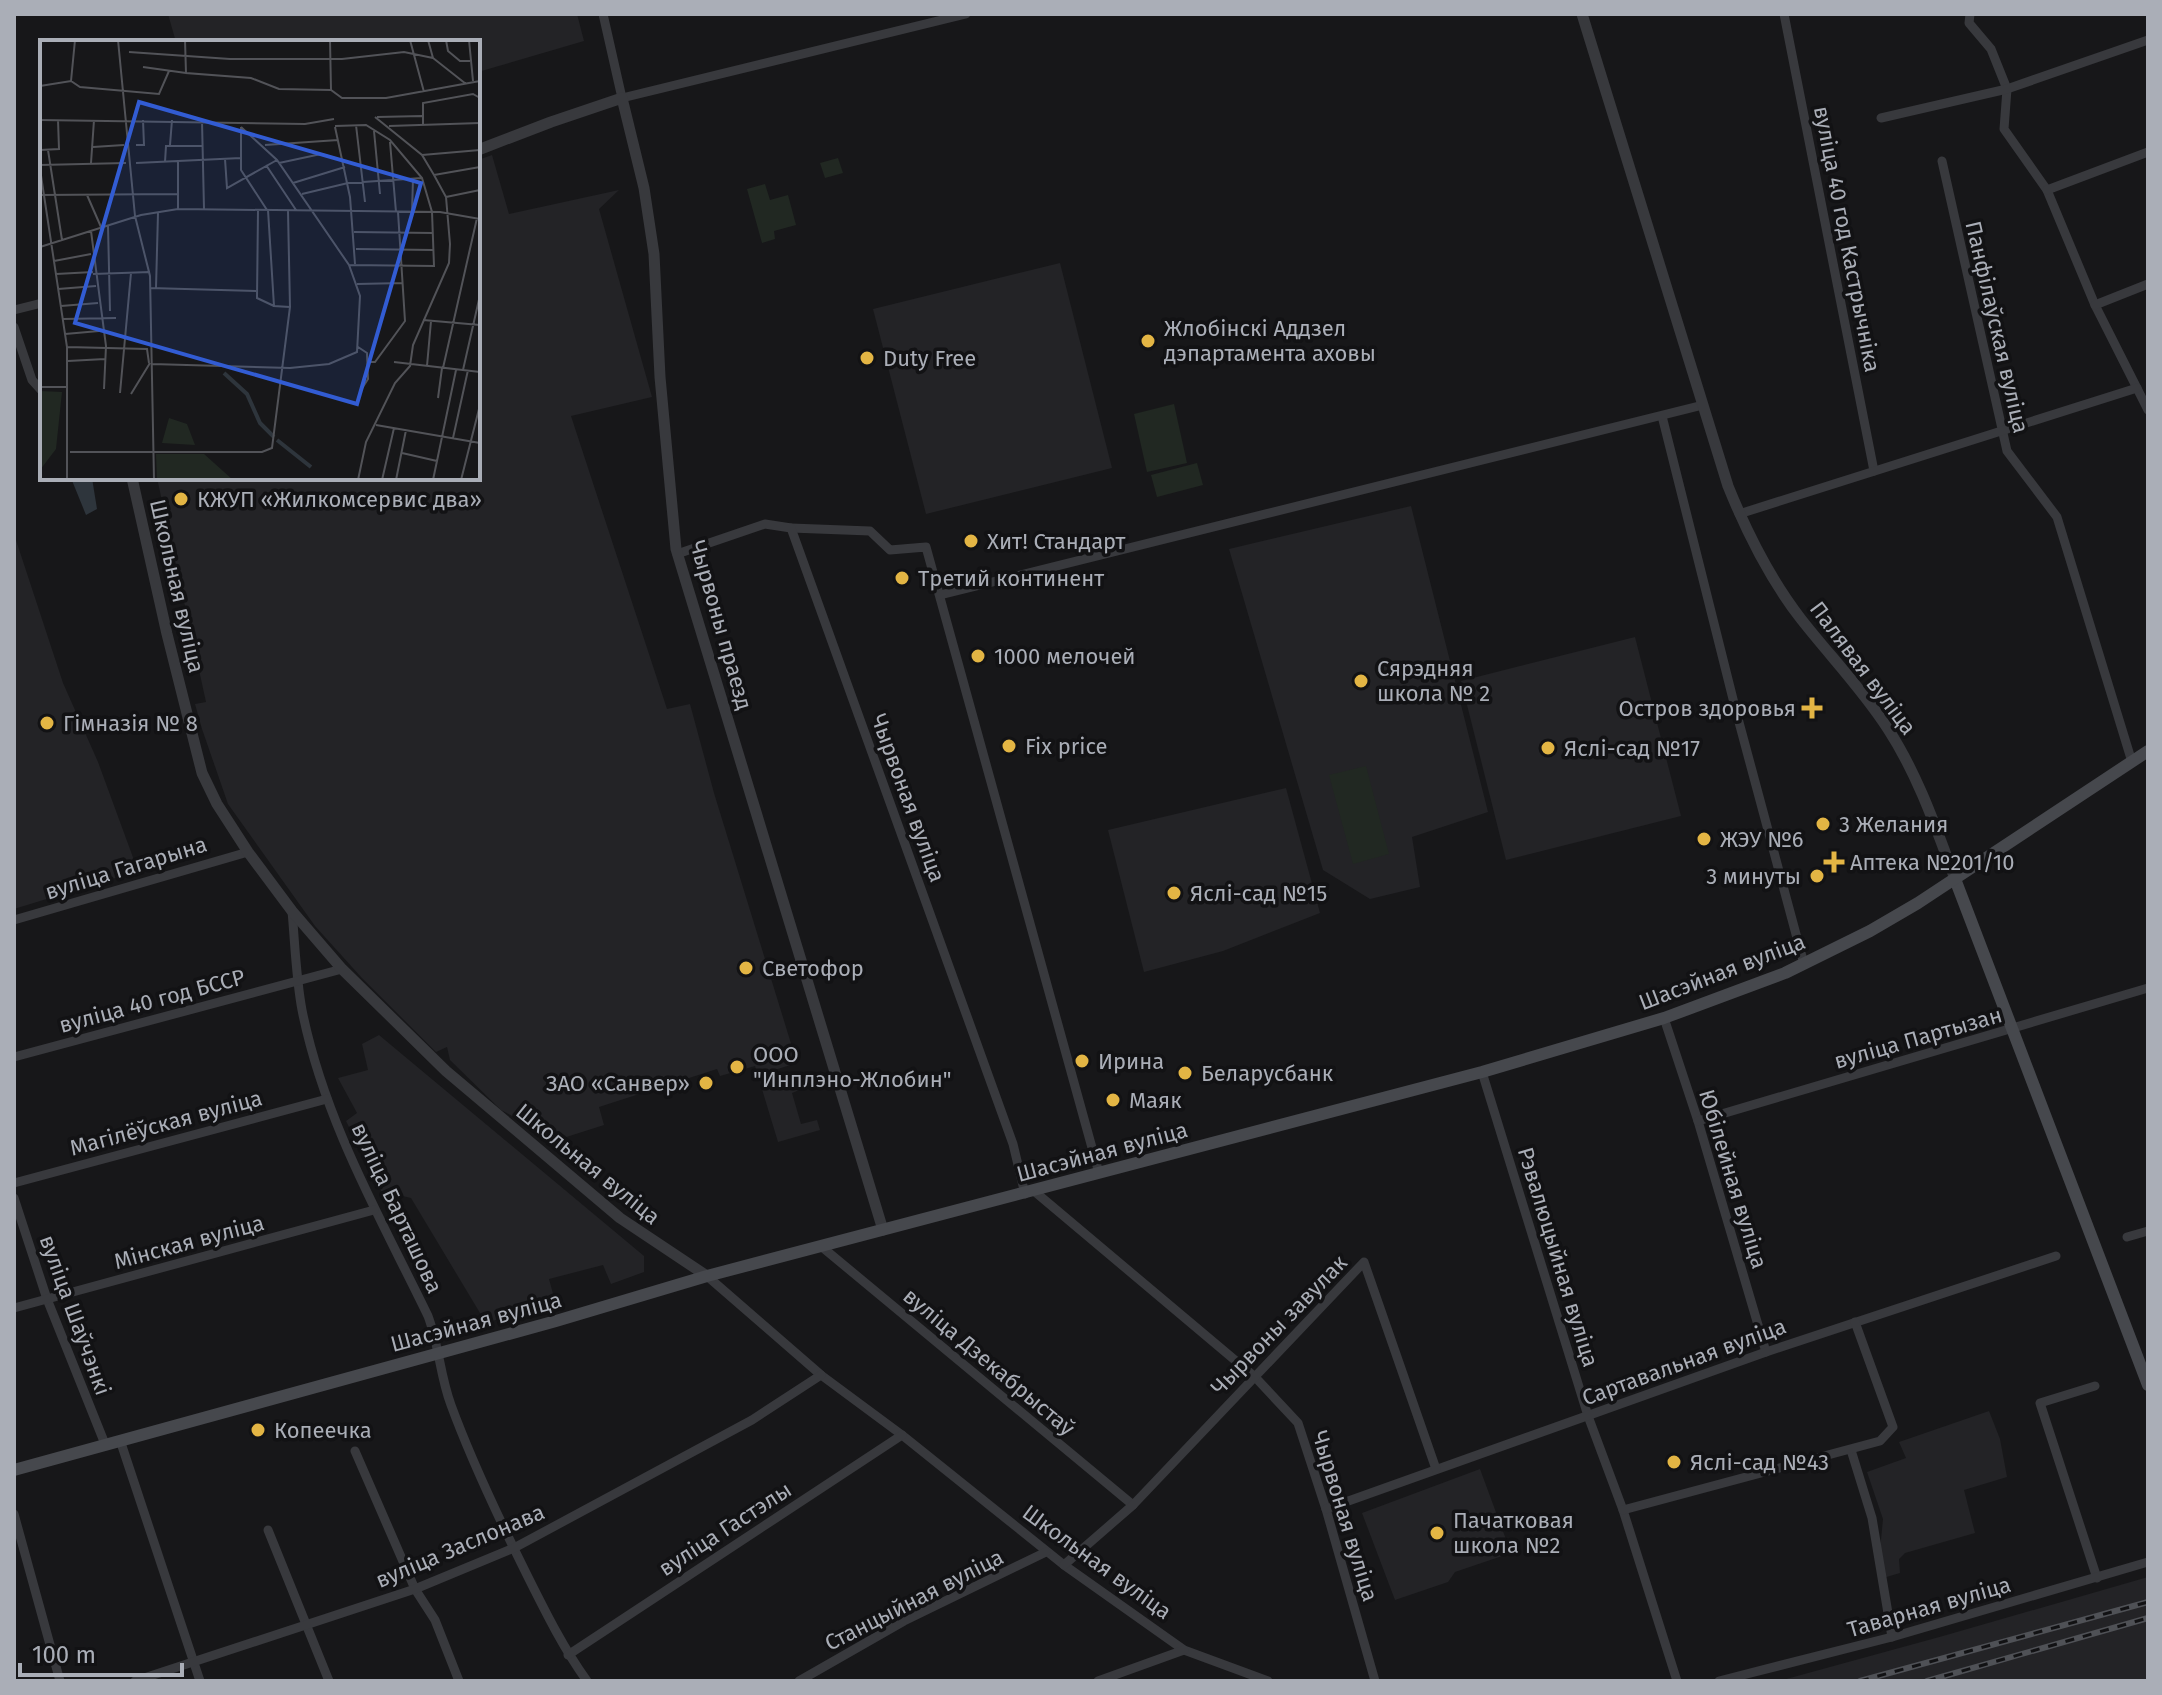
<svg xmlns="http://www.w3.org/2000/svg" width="2162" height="1695" font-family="'Fira Sans',sans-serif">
<rect width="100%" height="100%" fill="#171719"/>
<g fill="#232326">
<path d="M168,14h409l7,27 -106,31v-30h-302z"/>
<path d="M492,155l17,59 110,-24 -20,19 53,188 -81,19 96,293 23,-5 24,89 83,270 -29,9 4,13 28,-8 4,11 -12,5 9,31 16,-4 3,10 -42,12 -23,-76 -35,10 -3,-7 -118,38 5,18 -47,15 -56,-30 -51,-50 -3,-13 -11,5 -75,-75 -46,-51 -87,-122 -26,-75 -7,-25 11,-2 -49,-224h321v-318z"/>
<path d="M1060,263l52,205 -186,46 -53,-205z"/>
<path d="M1411,506l77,306 -76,25 8,50 -50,12 -47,-29 -94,-321z"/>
<path d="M14,534l49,149 35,79 40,109 -124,38z"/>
<path d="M1635,637l46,179 -175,44 -45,-179z"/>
<path d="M1286,788l34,125 -97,38 -79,21 -36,-142z"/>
<path d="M379,1035l265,221v16l-33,12 -8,-19 -54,14 6,22 -69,22 -75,-125 -30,-7 -35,-70 11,-8 -19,-35 30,-8 -6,-26z"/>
<path d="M1989,1411l11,28 7,38 -43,13 11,43 -70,20 -6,6 1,14 -17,5 -3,-28 3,-31 -16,-47 39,-14 -7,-16z"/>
<path d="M1480,1469l31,84 -56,19 -7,10 -53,18 -33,-87z"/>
<path d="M2148,1577v104h-369l164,-45z"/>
</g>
<g fill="#212822">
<path d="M838,158l5,15 -18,5 -5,-15z"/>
<path d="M765,184l5,16 18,-5 8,30 -22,6 1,8 -13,4 -15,-54z"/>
<path d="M1174,404l13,59 -40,9 -13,-58z"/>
<path d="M1197,463l6,22 -46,12 -6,-22z"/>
<path d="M1366,766l23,88 -36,10 -24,-89z"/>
</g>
<path fill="#2e353c" d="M71,478h21l5,31 -11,6z"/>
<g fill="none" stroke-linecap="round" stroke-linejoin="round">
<g stroke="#38393d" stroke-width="9">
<path d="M603,14l19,84 344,-84"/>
<path d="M1784,14l90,457"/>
<path d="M1970,14l-1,9 22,26 16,40 -3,40 43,61 48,115 53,105"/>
<path d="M1881,118l126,-29 141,-49"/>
<path d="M1942,161l65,290 50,66 75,245"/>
<path d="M2047,190l101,-38"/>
<path d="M2095,305l53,-21"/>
<path d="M14,310l28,-7"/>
<path d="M14,327l18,53 10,11"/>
<path d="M1662,416l74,295 68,253"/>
<path d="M1739,514l398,-126"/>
<path d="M791,528l79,3 20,19 36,-3 173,626"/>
<path d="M677,554l88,-30 26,4 222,616 12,50"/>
<path d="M940,595l763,-190"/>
<path d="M292,911c3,33 4,67 10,99 22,110 78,207 126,306 11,29 12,60 23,89 22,60 50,118 78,174 18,36 35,70 58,102"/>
<path d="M14,920l234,-68"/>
<path d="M1664,1018l34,103 68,231"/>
<path d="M14,1057l328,-88"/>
<path d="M1482,1072l106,344 35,94 54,171"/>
<path d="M1698,1121l450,-133"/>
<path d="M14,1183l313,-84"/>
<path d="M1034,1191l221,186 43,46 28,86 49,172"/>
<path d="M14,1198l33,101 58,145"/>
<path d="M2127,1237l21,-6"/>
<path d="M822,1247l311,258"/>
<path d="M707,1276l114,99 81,60 162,130 120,85 84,31"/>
<path d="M14,1308l360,-98"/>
<path d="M2095,1386l-55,17 57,175"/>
<path d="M120,1440l80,241"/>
<path d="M1851,1450l21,68 20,119"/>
<path d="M355,1451l60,138 20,31 24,61"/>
<path d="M1326,1509l440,-157 290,-96"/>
<path d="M1623,1510l257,-69 13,-14 -38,-105"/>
<path d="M14,1514l46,167"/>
<path d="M268,1530l61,151"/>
<path d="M1064,1565l69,-60 231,-243 72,207"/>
<path d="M568,1655l334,-220"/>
<path d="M135,1681l280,-92 99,-41 238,-128 69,-45"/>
<path d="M799,1681l105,-60 142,-69"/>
<path d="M1098,1681l86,-31"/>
<path d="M1719,1681l173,-44 256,-75"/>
</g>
<g stroke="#38393d" stroke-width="11">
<path d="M1582,14l146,472c19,47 42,93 73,133 29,37 62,71 87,110 30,46 48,99 67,150"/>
<path d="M478,150l73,-28 71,-24 22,90 10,66 6,123 16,172 207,681"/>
<path d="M132,478l35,156 35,139 15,31 31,48 44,59 50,58 104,102 174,147 87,58"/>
</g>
<g stroke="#46484d" stroke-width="12">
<path d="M1955,879l193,506"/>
<path d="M14,1470l542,-149 151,-45 775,-204 182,-54 121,-45 85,-42 48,-28 230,-152"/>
</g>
<defs>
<g id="rail">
<path d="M1860,1681l288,-79"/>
<path d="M1927,1681l221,-63"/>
</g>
</defs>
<use href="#rail" stroke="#4f5156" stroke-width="6"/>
<use href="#rail" stroke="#121214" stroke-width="3" stroke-dasharray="9" stroke-linecap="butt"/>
</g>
<g fill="#e3b544" stroke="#121214" stroke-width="3">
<circle cx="1148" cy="341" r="8"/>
<circle cx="867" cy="358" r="8"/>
<circle cx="181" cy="499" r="8"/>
<circle cx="971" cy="541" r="8"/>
<circle cx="902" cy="578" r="8"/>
<circle cx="978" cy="656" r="8"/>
<circle cx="1361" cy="681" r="8"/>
<path d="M1808 696h8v8h8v8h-8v8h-8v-8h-8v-8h8z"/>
<circle cx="47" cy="723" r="8"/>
<circle cx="1009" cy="746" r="8"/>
<circle cx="1548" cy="748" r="8"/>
<circle cx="1823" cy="824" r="8"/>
<circle cx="1704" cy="839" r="8"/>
<path d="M1830 850h8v8h8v8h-8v8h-8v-8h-8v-8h8z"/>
<circle cx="1817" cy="876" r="8"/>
<circle cx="1174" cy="893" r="8"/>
<circle cx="746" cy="968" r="8"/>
<circle cx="1082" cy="1061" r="8"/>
<circle cx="737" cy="1067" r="8"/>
<circle cx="1185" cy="1073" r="8"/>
<circle cx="706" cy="1083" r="8"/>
<circle cx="1113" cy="1100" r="8"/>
<circle cx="258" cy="1430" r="8"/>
<circle cx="1674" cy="1462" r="8"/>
<circle cx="1437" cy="1533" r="8"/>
</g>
<g text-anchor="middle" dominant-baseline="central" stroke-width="7" stroke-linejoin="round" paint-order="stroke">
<g font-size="22" fill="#aaaeb7" stroke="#121214">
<text transform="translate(1847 239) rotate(79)">вуліца 40 год Кастрычніка</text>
<text transform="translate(1997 327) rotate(77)">Панфілаўская вуліца</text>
<text transform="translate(177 586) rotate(77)">Школьная вуліца</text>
<text transform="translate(721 625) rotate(74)">Чырвоны праезд</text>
<text transform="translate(1863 668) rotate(53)">Палявая вуліца</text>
<text transform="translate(908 798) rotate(70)">Чырвоная вуліца</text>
<text transform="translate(126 868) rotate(-17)">вуліца Гагарына</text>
<text transform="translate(1722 972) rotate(-21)">Шасэйная вуліца</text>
<text transform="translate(152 1001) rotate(-15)">вуліца 40 год БССР</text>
<text transform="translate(1918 1038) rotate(-16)">вуліца Партызан</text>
<text transform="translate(166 1123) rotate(-15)">Магілёўская вуліца</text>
<text transform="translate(1102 1152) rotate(-15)">Шасэйная вуліца</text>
<text transform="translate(588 1164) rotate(39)">Школьная вуліца</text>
<text transform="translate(1733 1179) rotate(73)">Юбілейная вуліца</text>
<text transform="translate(397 1208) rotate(65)">вуліца Барташова</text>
<text transform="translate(189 1242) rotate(-15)">Мінская вуліца</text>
<text transform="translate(1558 1257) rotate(73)">Рэвалюцыйная вуліца</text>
<text transform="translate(75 1315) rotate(70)">вуліца Шаўчэнкі</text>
<text transform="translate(476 1322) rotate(-15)">Шасэйная вуліца</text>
<text transform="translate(1279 1325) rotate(-46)">Чырвоны завулак</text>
<text transform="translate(989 1362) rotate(40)">вуліца Дзекабрыстаў</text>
<text transform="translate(1684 1362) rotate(-20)">Сартавальная вуліца</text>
<text transform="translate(1345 1516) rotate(73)">Чырвоная вуліца</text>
<text transform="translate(725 1529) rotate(-33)">вуліца Гастэлы</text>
<text transform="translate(460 1546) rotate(-23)">вуліца Заслонава</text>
<text transform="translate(1097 1562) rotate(36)">Школьная вуліца</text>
<text transform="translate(914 1600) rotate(-27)">Станцыйная вуліца</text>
<text transform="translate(1929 1607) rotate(-16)">Таварная вуліца</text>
</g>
<g font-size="22" fill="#aaaeb7" stroke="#121214" text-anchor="start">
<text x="1164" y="328">Жлобінскі Аддзел<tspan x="1164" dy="25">дэпартамента аховы</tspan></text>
<text x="883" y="358">Duty Free</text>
<text x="197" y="499">КЖУП «Жилкомсервис два»</text>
<text x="987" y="541">Хит! Стандарт</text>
<text x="918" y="578">Третий континент</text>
<text x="994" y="656">1000 мелочей</text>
<text x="1377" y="668">Сярэдняя<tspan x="1377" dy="25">школа № 2</tspan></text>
<text x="1796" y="708" text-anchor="end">Остров здоровья</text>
<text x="63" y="723">Гімназія № 8</text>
<text x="1025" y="746">Fix price</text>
<text x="1564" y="748">Яслі-сад №17</text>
<text x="1839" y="824">3 Желания</text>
<text x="1720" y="839">ЖЭУ №6</text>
<text x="1850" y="862">Аптека №201/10</text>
<text x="1801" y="876" text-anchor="end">3 минуты</text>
<text x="1190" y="893">Яслі-сад №15</text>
<text x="762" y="968">Светофор</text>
<text x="753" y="1054">ООО<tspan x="753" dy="25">"Инплэно-Жлобин"</tspan></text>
<text x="1098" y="1061">Ирина</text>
<text x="1201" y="1073">Беларусбанк</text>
<text x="690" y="1083" text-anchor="end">ЗАО «Санвер»</text>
<text x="1129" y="1100">Маяк</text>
<text x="274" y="1430">Копеечка</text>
<text x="1690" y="1462">Яслі-сад №43</text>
<text x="1453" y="1520">Пачатковая<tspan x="1453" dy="25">школа №2</tspan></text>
</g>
</g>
<g transform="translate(40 40)">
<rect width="440" height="440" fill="#171719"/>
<path d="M0,351l22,1 -6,57 -16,21zM129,378l18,6 8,21 -33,-2zM116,414h48l29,26h-76z" fill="#212822"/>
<path fill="none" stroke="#2e353c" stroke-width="4" d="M184,333l23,21 13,29 14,14M237,400l34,27"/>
<path fill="none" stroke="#525358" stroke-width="2" d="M78,0l17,176M145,0l1,33 65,5 28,11 52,1 11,8h44l94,-17M290,0l1,50M370,0l14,52M388,0l5,18 33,26M406,0l2,11 12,10h10M429,0l4,41M89,12l101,7h112l62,-7 29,6M103,27l43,6M31,41l4,-41M0,46l31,-5 9,6 79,7 10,-23M337,77l45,-1M0,80l265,4 29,-5M162,81l2,88M316,85l9,77M295,86l31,-1 24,15 32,38 10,34 2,54 -85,-1M349,86l91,-3M383,86v-23l50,-9 7,4M201,87v43l26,40M295,87l15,70 5,67M334,91l6,63M350,102l6,70M96,105h8l-1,-25M130,105l2,-25M225,105l73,-5M53,107l31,-2M0,110l19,-1 -1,-29M8,110l14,90M382,115l58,-5M185,119l2,29 50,-28M125,122l1,-16h36M138,122v47M51,123l3,-43M96,123l105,-5M239,123l42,-9 21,6M0,125l86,-2M226,125l30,45M0,129l27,178v133M394,135l46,-8M253,143l52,-16M262,154l46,-11 74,-5M0,155l138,-1M47,155l14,32M406,157l34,-7M218,170l-1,88 17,8M228,170l6,96 16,1M372,172l1,-33M95,176l15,60 4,204M68,186l2,85M51,191l15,115 -2,43M314,192l79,1M0,207l101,-32 37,-6 262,3 40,7M316,209l77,1M14,221l37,-7M16,234l37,-2M53,234l57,-2M317,244l46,-1M110,248l106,3M116,248l2,-75M18,249l38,-3M21,266l37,-3M23,279l53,-1M383,280l57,5M25,294l34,-3M27,307l80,2 2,14M318,307l9,6 1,26 -7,11M28,321l37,-2M328,322h7l30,-41 -7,-109M354,322l86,10M112,324l138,4 39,-4 28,-12 3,-56 -11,-31 -72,-105 -36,-33M387,326l4,-45M403,328l34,-150M423,330l17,-75M0,347h28M80,353l11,-120M91,354l19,-31M398,358l4,-30M336,385l104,18M413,398l15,-68M30,412h192l10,-4 18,-141 -2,-96M362,413l35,8M318,440l8,-38 29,-59 15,-17 3,-21 36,-82 1,-19 -4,-47 -12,-22 -12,-20 -47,-38M342,440l12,-52M356,440l10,-50M393,440l23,-110M421,440l19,-75"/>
<path fill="#325cd3" fill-opacity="0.15" stroke="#325cd3" stroke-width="4" d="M99,62l282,81 -64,221 -282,-81z"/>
<rect width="440" height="440" fill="none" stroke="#aaaeb7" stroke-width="4"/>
</g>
<rect width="2162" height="1695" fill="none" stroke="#aaaeb7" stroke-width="32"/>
<path d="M20 1663v12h162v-12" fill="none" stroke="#aaaeb7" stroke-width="4"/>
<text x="32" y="1663" font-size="24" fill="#aaaeb7" stroke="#121214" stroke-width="6" paint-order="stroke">100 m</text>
</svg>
